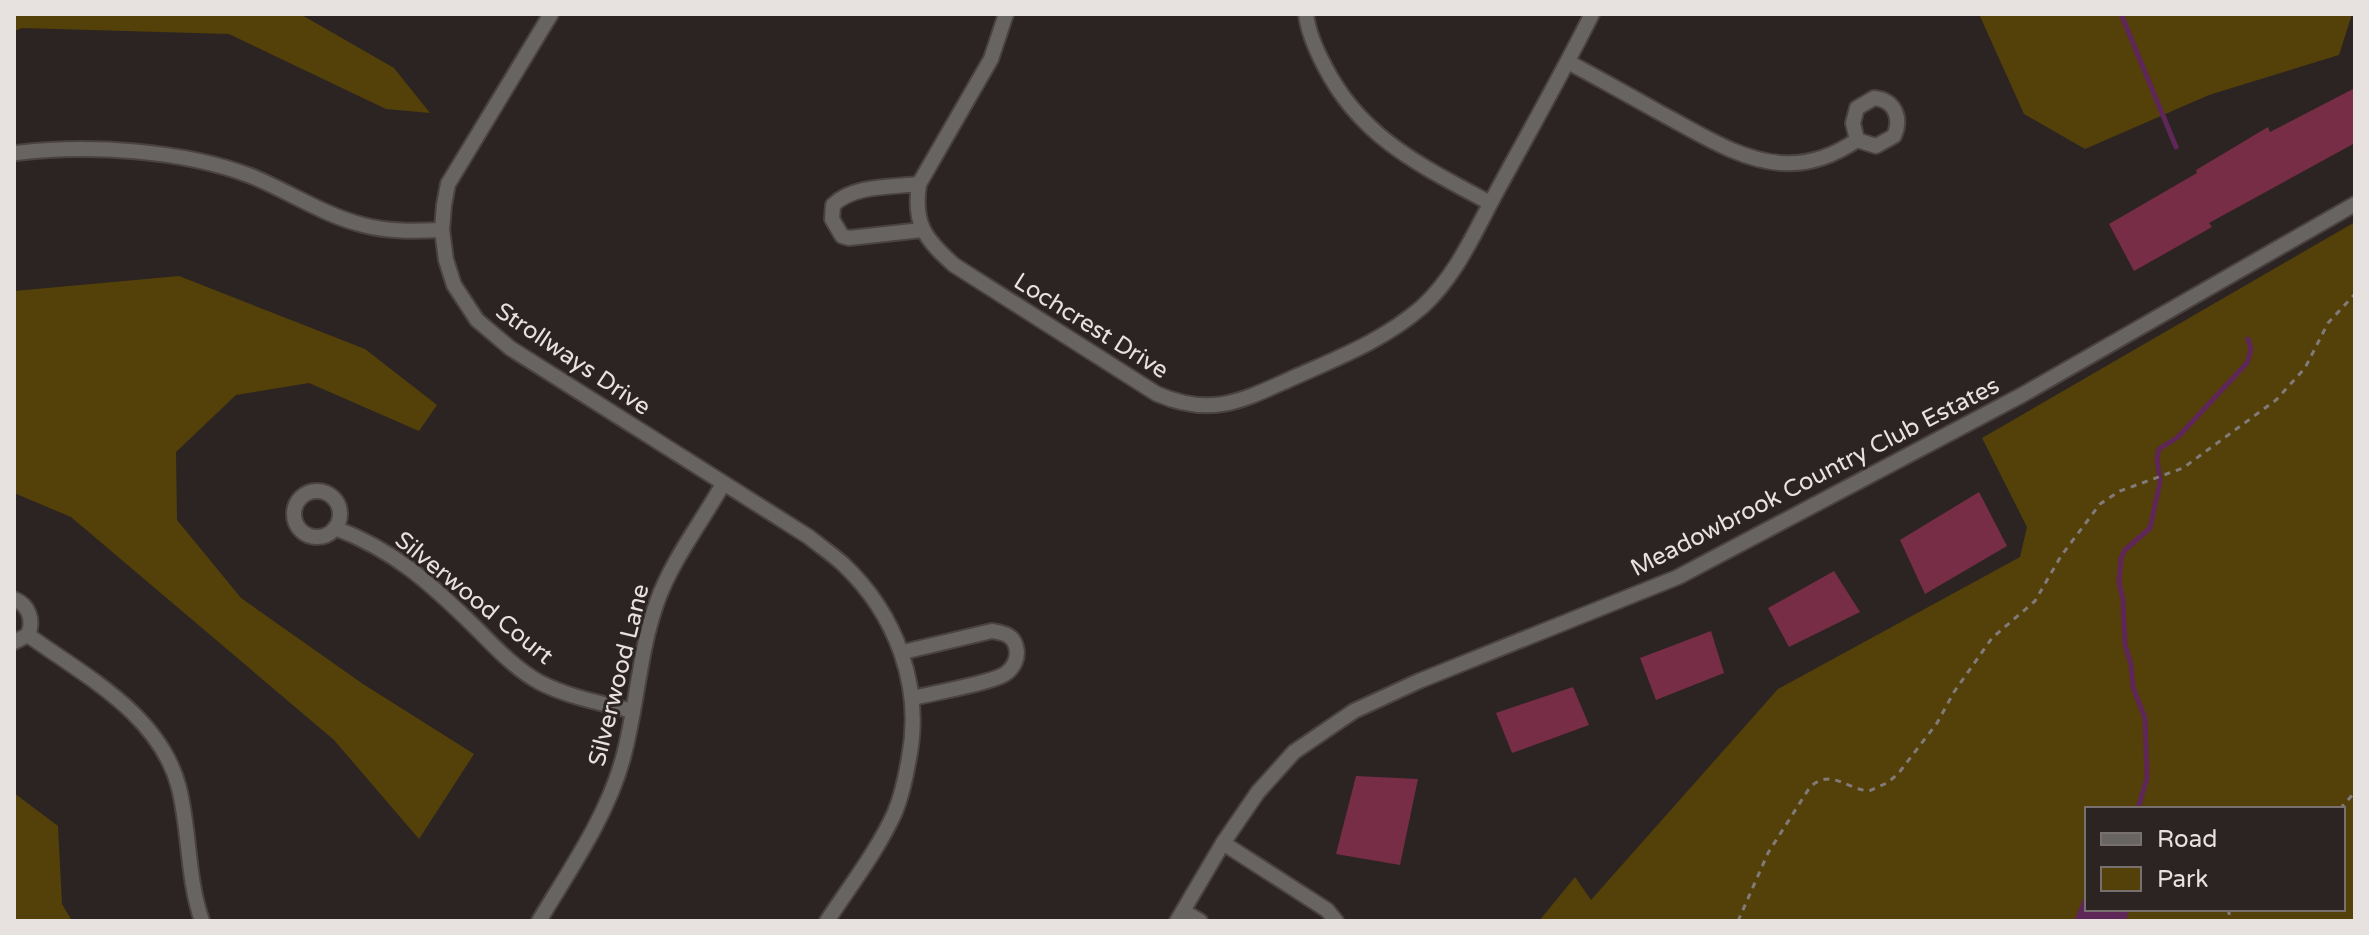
<svg xmlns="http://www.w3.org/2000/svg" width="2369" height="935" font-family="'Varela Round',sans-serif">
<rect width="100%" height="100%" fill="#2c2422"/>
<g fill="#534109" fill-rule="evenodd">
<path d="M14,14h286l94,54 36,45 -44,-4 -157,-75 -207,-6 -8,3z"/>
<path d="M1979,14h373l-13,41 -130,40 -124,54 -61,-35z"/>
<path d="M2355,222v699h-816l36,-44 16,23 187,-211 242,-132 7,-30 -45,-89zM2087,809h256v100h-256z"/>
<path d="M179,276l186,73 72,56 -18,26 -110,-48 -73,12 -60,57 1,68 64,78 122,86 111,70 -55,85 -85,-99 -263,-223 -57,-24v-202z"/>
<path d="M14,793l44,33 4,78 10,17h-58z"/>
</g>
<path fill="#5f2658" d="M2087,890v19h42l-3,12h-52z"/>
<g fill="none" stroke-linecap="round" stroke-linejoin="round">
<g stroke="#5f2658" stroke-width="5">
<path d="M2121,14l55,133"/>
<path d="M2138,809l9,-31 -2,-60 -12,-31 -2,-23 -6,-19 -2,-45 -4,-17 2,-25 4,-8 25,-22 10,-46 -3,-24 2,-9 19,-12 69,-74 4,-14 -3,-10"/>
</g>
</g>
<g fill="#772d46">
<path d="M2355,88v55l-146,80 3,4 -78,44 -25,-47 88,-51 -1,-3 72,-43 2,5z"/>
<path d="M1979,492l28,54 -82,48 -25,-54z"/>
<path d="M1834,571l26,41 -71,35 -21,-39z"/>
<path d="M1711,631l13,42 -68,27 -16,-42z"/>
<path d="M1573,687l16,38 -77,28 -16,-40z"/>
<path d="M1356,776l62,3 -18,86 -64,-11z"/>
</g>
<g fill="none" stroke-linecap="round" stroke-linejoin="round">
<defs>
<g id="minor">
<path d="M551,14l-103,170 -4,21 -2,25 4,30 8,25 23,35 33,28 299,189c11,9 23,17 34,27 53,50 80,122 66,194 -3,18 -7,37 -14,54 -17,38 -45,74 -68,109"/>
<path d="M1006,14l-15,45 -72,125c-6,40 6,55 35,81l203,129c56,24 86,6 138,-17 45,-20 89,-37 127,-70 35,-32 53,-76 75,-116 32,-59 65,-117 95,-177"/>
<path d="M1306,14c2,18 10,36 19,53 37,72 97,99 165,136"/>
<path d="M1568,62c32,17 64,35 96,53 36,19 77,46 118,48 28,2 53,-8 75,-23"/>
<path d="M1874,98c21,2 28,20 20,38l-18,10 -19,-6 -4,-17 4,-15z"/>
<path d="M16,153c72,-9 167,-3 235,23 37,15 72,39 112,49 26,7 52,6 79,5"/>
<path d="M919,184c-28,3 -66,1 -86,21l-1,14 10,17 7,2 73,-8"/>
<circle cx="317" cy="514" r="23"/>
<path d="M335,528c59,22 95,55 139,98 20,20 40,42 65,56 29,15 62,21 94,29"/>
<path d="M14,599c15,6 20,21 14,36"/>
<path d="M28,635c58,42 132,79 151,153 11,44 8,90 23,133"/>
<path d="M14,642l14,-7"/>
<path d="M903,652l89,-21c11,2 21,3 24,16 3,10 -2,21 -11,27 -14,9 -72,19 -92,24"/>
<path d="M1223,843l104,67 9,11"/>
<path d="M1183,911l17,10"/>
<path d="M539,921c31,-52 68,-104 84,-163 14,-51 16,-106 34,-156 15,-42 44,-79 66,-118"/>
<path d="M1177,921l46,-78 35,-51 36,-40 60,-41 65,-30 259,-104 344,-182 333,-191"/>
</g>
</defs>
<use href="#minor" stroke="#4a4240" stroke-width="18"/>
<g stroke="#827a79" stroke-width="3" stroke-dasharray="6 6" stroke-linecap="butt">
<path d="M2340,809l15,-17"/>
<path d="M2228,909l3,12"/>
<path d="M1738,921l30,-68 42,-66c21,-19 36,2 59,4l18,-8 11,-9 39,-51 17,-31 38,-54 43,-37 26,-45 39,-52 20,-13 63,-23 93,-68 29,-32 23,-45 27,-29"/>
</g>
<use href="#minor" stroke="#686462" stroke-width="14"/>
</g>
<g text-anchor="middle" dominant-baseline="central" stroke-width="6" stroke-linejoin="round" paint-order="stroke">
<g font-size="24" fill="#e7e1e0" stroke="#2c2422">
<text transform="translate(1091 326) rotate(32)">Lochcrest Drive</text>
<text transform="translate(573 359) rotate(34)">Strollways Drive</text>
<text transform="translate(1815 477) rotate(-27)">Meadowbrook Country Club Estates</text>
<text transform="translate(474 598) rotate(39)">Silverwood Court</text>
<text transform="translate(619 675) rotate(-76)">Silverwood Lane</text>
</g>
</g>
<rect width="2369" height="935" fill="none" stroke="#e7e1e0" stroke-width="32"/>
<rect x="2085" y="807" width="260" height="104" fill="#2c2422" stroke="#77706e" stroke-width="2"/>
<rect x="2101" y="833" width="40" height="12" fill="#686462" stroke="#77706e" stroke-width="2"/>
<text x="2157" y="847" font-size="24" fill="#e7e1e0">Road</text>
<rect x="2101" y="867" width="40" height="24" fill="#534109" stroke="#77706e" stroke-width="2"/>
<text x="2157" y="887" font-size="24" fill="#e7e1e0">Park</text>
</svg>
